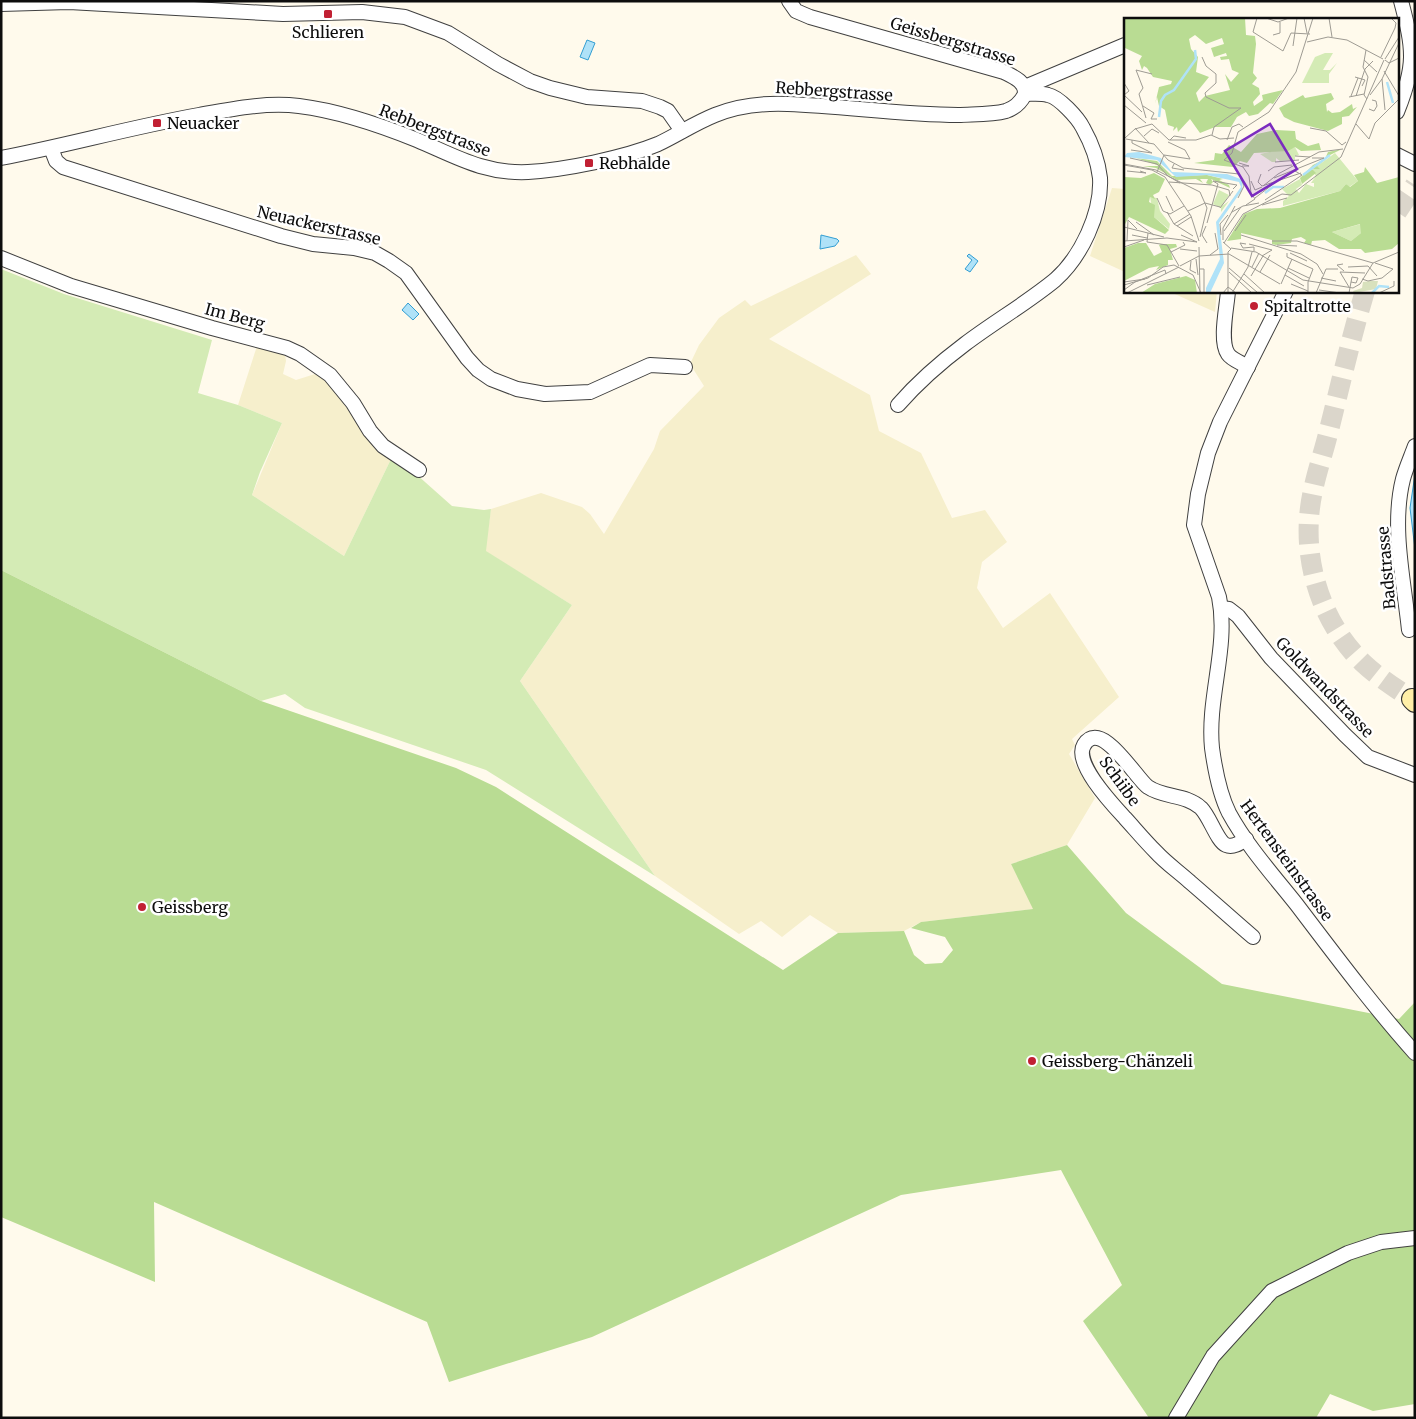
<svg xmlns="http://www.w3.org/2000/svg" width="1416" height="1419" font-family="Merriweather,serif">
<rect width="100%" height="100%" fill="#fffaec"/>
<g fill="#f6efcc">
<path d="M1112,188l13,1v83l-35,-16z"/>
<path d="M856,255l15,19 -102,65 101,56 9,36 42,22 31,65 33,-8 22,32 -25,20 -5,26 26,40 47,-35 69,104 -47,42 3,6 -6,9 26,44 -28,47 -56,19 23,45 -113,13 -17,9 -66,2 -28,-18 -28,22 -21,-16 -22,13 -84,-58 -135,-195 52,-76 -87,-54 6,-42 50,-16 41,14 8,7 14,20 50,-85 6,-18 44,-45 -14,-22 9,-19 20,-27 26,-18 6,6z"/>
<path d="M1168,291h49l-2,21z"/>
<path d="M257,346l28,8 1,7 -3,13 13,6 19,-6 18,12 40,59 19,12 -48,99 -92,-61 30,-72 -44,-18z"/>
</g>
<path fill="#d4ebb5" d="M1,269l63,25 148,46 -14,53 40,12 44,18 -22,49 -8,23 92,61 48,-99 24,17 36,32 32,4 7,-1 -5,42 86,54 -52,76 135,195 -169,-106 -181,-62 -20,-14 -24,7 -260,-131z"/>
<path fill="#b9dc93" d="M1,570l260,131 195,67 40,19 287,183 55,-37 66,-2 10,24 11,9 17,-1 11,-13 -8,-13 -34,-9 10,-6 112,-13 -22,-45 56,-19 59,68 96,71 177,35 16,-17v402l-42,7 -43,-17 -14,24h-167l-66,-97 39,-36 -61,-115 -160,25 -309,142 -143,45 -22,-60 -273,-120 1,80 -154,-65z"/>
<g fill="#afe2f8" stroke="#339ed2">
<path d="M587,40l8,3 -7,17 -8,-3z"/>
<path d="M821,235l16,4 2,2 -4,5 -15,3z"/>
<path d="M969,254l9,7 -8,11 -5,-3 7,-9 -5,-4z"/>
<path d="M408,303l11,11 -6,6 -11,-10z"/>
<path d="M1415,474v75l-5,-41z"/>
</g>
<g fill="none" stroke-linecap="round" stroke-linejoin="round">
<g stroke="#dbd6cb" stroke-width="20" stroke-dasharray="20 10" stroke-linecap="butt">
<path d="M1397,212l18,-27"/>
<path d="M1365,291c-14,47 -25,95 -37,143 -6,24 -15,49 -18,74 -7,56 12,115 53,155 15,14 32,25 49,36"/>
</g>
<defs>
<g id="minor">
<path d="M789,1l7,10 14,6 194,55c10,5 22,10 21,22"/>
<path d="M1,4l68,-2 214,12 79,-2 43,5 43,16 50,31 32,17 20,7 37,9 55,4 18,6 8,4 14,20"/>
<path d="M1025,87l100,-42"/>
<path d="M1397,112c19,-47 17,-62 4,-111"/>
<path d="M51,148l5,13 7,6 218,69 32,8 41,4 21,5 14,8 17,12 61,85 11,12 13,9 26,10 28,5 45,-2 60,-27 35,2"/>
<path d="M1397,155l18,9"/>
<path d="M1,158c67,-13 131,-31 198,-43 33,-6 67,-13 100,-9 40,5 81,19 118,34 38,16 67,34 111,32 36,-2 96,-14 130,-28 19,-9 37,-21 57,-29 22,-9 49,-12 73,-11 57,2 113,11 170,11 15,-1 33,0 48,-4 9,-3 15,-9 19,-17"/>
<path d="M1,258l70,28 141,42 75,20 13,6 30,21 23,28 17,28 13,15 36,24"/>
<path d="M1228,291c-1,16 -9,50 0,63 4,6 14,9 20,13"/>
<path d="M1286,291l-66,131 -12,31 -10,41 -4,31 25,72c10,50 -12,100 -7,151 3,22 7,45 17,65 18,33 45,63 68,92 38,50 76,101 118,148"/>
<path d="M898,405c20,-23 43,-43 67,-61 29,-22 62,-41 90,-64 26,-23 47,-67 45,-102 -2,-17 -8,-34 -17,-50 -5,-10 -24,-31 -35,-33 -7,-2 -15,-1 -23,-1"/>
<path d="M1221,608l8,1 9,7 33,42 74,77 23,22 47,18"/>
<path d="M1409,630c-5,-49 -18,-103 -6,-151 3,-11 8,-22 12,-33"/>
<path d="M1246,839c-6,4 -13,9 -20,6 -9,-4 -16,-28 -25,-37 -15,-14 -37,-10 -53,-21 -11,-7 -47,-70 -64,-42 -11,18 30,61 41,73 10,11 20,23 31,34 10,11 23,20 34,30 21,18 42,37 63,55"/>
<path d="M1176,1418l37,-62 59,-65 76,-38 33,-11 34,-4"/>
</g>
<path id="secondary" d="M1412,699l3,3"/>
</defs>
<use href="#minor" stroke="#404040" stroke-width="16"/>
<use href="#secondary" stroke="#2f2f2f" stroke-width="22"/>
<use href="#minor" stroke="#fff" stroke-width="14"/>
<use href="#secondary" stroke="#ffefa7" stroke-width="20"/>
</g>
<g fill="#c12033" stroke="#fff" stroke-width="2">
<rect x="323" y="9" width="10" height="10" rx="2.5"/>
<rect x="152" y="118" width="10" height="10" rx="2.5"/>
<rect x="584" y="158" width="10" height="10" rx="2.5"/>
<circle cx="1254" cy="306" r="5"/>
<circle cx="142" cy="907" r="5"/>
<circle cx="1032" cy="1061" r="5"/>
</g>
<g text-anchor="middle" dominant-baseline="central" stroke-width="5" stroke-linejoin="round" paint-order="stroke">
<g font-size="16" fill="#0d0d0d" stroke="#fff" text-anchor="start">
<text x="328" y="32" text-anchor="middle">Schlieren</text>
<text x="167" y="123">Neuacker</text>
<text x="599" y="163">Rebhalde</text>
<text x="1264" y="306">Spitaltrotte</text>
<text x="152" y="907">Geissberg</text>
<text x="1042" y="1061">Geissberg-Chänzeli</text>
</g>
<g font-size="16" fill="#0d0d0d" stroke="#fff">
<text transform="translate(953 41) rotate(17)">Geissbergstrasse</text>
<text transform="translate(834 91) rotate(4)">Rebbergstrasse</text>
<text transform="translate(435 130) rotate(21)">Rebbergstrasse</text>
<text transform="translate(319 225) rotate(13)">Neuackerstrasse</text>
<text transform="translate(235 316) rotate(15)">Im Berg</text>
<text transform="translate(1386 568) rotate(-95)">Badstrasse</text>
<text transform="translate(1325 687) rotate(46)">Goldwandstrasse</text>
<text transform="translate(1120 781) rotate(54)">Schiibe</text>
<text transform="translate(1287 860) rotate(54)">Hertensteinstrasse</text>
</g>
</g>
<g transform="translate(1124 18)">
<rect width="275" height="275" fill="#fffaec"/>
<path d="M201,35h8l-10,17h7l7,-7 -8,11v9h-27l13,-26zM171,129l4,8 -4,1v4l-15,1 -4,-3v4h-4l-12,-8zM211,135l23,28 -9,6 -3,-3 -6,7 -57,15v-5l6,-5 -7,-7 18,-10 2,6 -6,4 3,4 7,-9 8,3v-4h-3l5,-7 -4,-6zM95,172l10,5 -7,11 7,-5 -8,11v-4l-8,-4zM26,179l7,1 3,13 10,13 -1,5 -15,-12zM237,206v9l-10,8 -19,-9z" fill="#d4ebb5"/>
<path d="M0,0h121l1,17 9,1 1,8 -3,29 4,5 -5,6 7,4 1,6 -7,8 1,4 9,-6 -1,-5 21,-5 -10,14 -3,-1 -12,11 -9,2 -3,-4 -9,5 -6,10h-16l-15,6 -10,-14 -12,13 -1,-5 -4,4 1,-4 -6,-2 -3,-15 -6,-4 -2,-9 -2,7 4,-17 12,-3 1,-3 -19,-4 -6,-9 -3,-2 -2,4 -3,-9 3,-5 -17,-8zM71,17l11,9 16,-6 2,6 -13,4 3,9 12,-4 1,3 -7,1 1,3 8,-1 3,11 7,3 -8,9 -6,-8 5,16 -25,6 -6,6 -3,-9 13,-16 -13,-5 2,-15 -7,-8 -2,-10zM207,75l3,6 -8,5 1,8 1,-2 4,3 8,-1 12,-8 1,5 4,-2 -8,9 -7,1v7l-14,7 -34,-9 -10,-5 -5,-9 24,-13 2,3zM152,112l19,1 1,8 12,7 11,-3 2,7 -20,1 -6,-4 -7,4 -34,2 -7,10 -7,-2 -7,6 -39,-4 20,-3 1,-7 7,1 7,-9 12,7 16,-18zM218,131l-16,8 -1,3 -8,6 3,3h-8l4,4 -14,11 -2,-6 13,-13 12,-6 3,-7zM12,140l21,3 15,15 35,-1 16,4 -4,1 10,5 1,3 -19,-9 2,3 -3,3 -4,-2 2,-4h-8l3,4 -7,-4 -19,1 -21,-12 -13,-2h17zM241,149l12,16 22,-6v66l-7,6 -27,4 -4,-4h-22l-14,-9 -13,1 -1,4 -7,-2 2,-3 -5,-3 -9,2 -1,4 -15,2 -4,-1v-4l-31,-7v6l-14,2 17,-27 13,-5 23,-1 60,-17 6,-7 4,3 8,-6 -4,-6 10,-3zM236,206l1,9 -10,8 -19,-9zM30,155l11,6 -6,13 -6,3 2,4 -5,-2 -1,5 6,3 -1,12 15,13 -4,4 -36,-17 -5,9v-49l17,1zM14,225h8l8,13 8,-4 -3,-7 2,-1h15l1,3 -7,2 3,11h-5v5l-12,5 3,-4 -10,2 -25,13v-33zM62,258l9,4 2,13h-56l14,-9z" fill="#b9dc93" fill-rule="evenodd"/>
<path d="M246,263h8l-2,8 -22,4 -1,-2 9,-3 1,-6z" fill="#d8e1bd"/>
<path d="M15,134l22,6 11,14 55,2 16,6 -1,10 -23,33 5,40 -14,30h-4v-5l14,-29 -4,-37 25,-35 -2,-5 -32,-7 -31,2 -19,-17 -33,-3 3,-4z" fill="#afe2f8"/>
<path fill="none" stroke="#afe2f8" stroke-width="2.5" d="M263,64l6,21M35,99l2,-16 4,-6 9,-5 22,-31 -1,-9M179,157l27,-20M141,175l8,-6h11M248,275l7,-7 10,1"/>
<path fill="none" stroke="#9e9b93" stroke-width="1" d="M133,0l-4,14 30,19 8,-18 19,1M142,0l12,4 11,-4M180,0l3,15M205,0l3,19M149,17l7,-2v-11M183,24l21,-5 19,3 36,19M169,28l4,-28M242,32l-3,17 5,10 -4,18 3,4M78,39l4,9 10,8v9l-11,10 1,4 23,11h12M257,39l14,-29 1,-5 -5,-5M261,41l14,-22M240,42l13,12M261,42l4,3 10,-5M260,53l15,25M231,59l10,3 -3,6M258,61l3,31M0,65l5,8 -5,4 18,17M246,77l12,-16 17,-36M227,78l7,-18M232,78l9,-27 8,-8M225,79l15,-3M0,87l22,18M19,88l11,7 -3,6h6M245,91l5,2 3,-5 -1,-5 -4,-1M22,100l-7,-24 4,-6 -7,-18 16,4M232,106l13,15M11,110l14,15M186,110l16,3 16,14 4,-3M88,117l2,-8 27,-19M20,118l8,-7 7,4M1,120l10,-9 17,-5 17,16h27l15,-5 9,4 14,-1M2,121l28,5 14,16 15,8 56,6M245,121l6,-16 24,-24M46,122l4,-4 12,2M103,122l5,-13 7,-3 4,3M7,132l21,3 -20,-10v-3M40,137l26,4 -5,-9 -17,-8M171,138l15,1M6,140l27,6 11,12 12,7M100,142l8,-7 6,-21 31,-20 27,-40 17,-54M100,142l19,7 6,9 2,17 4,6 -9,6M151,144l24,-2M115,145l10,3h-7M0,146l32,6 44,22 7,16 -7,29M50,146l-2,4 12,2M0,147l28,5 13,7 26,39 8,25M3,153l19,2 -6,-2M144,153l6,-4 18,-2M33,154l7,-17M137,156l-3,8 4,4 39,-13M150,160l50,-20h-12M127,163l4,9 7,-3M45,164l43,3 17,5 1,6M139,168l15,-12 41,-22 24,-3M42,178l7,15M33,180l6,13 7,3 14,-8M114,180l6,-12 -4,-10M131,180l17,-13M141,182l37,-25 -7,-4M138,187l25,-7M96,190l13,-17M64,193l17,-8 15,4M43,194l7,12 19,12M108,194l11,-6 16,-3M12,204l18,13M83,205l11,-39 -5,-3 24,4 -4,4M50,206l16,-10M53,208l14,-9M82,208l-4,9 5,8M0,209l40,10M100,213l17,-24M111,213l11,-16M24,215l-1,9 20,3 12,21M8,217l15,3M97,217l-1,-11 8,-9M117,217l60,19 16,10 6,10M99,222v-12l12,-22M0,223l43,-3 30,4 -16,-7M3,223l1,-21 9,9M148,223h25l76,22M99,224l8,7 -3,3v41M100,225l19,-29 39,-20 9,1 50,-38 43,-97M122,226l-6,-1 3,5 11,-1v4M125,226l23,6 -10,6M153,227l20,1M0,229l20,-7M75,229l1,46M107,230l25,4 47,28 50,8 7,-4 13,-21 26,-11M56,231l17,2M47,234l14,-7 -2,-3M163,235v4l26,12 -5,13v11M166,235l17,8M86,237l8,-6 -3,-16M72,241l2,16M67,243l-1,9 6,3M219,246l-6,1 7,6M56,248l19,-10 30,-2 51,30M128,249l7,-14M224,249l20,-1 9,10M105,250l29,25M164,250l21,10M76,251h4v24M105,254l23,21M136,254l10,-17M120,256l21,19M161,257l19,11M127,258l12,-20M197,260l15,3M238,261l6,2 14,-3 11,-9 -18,-6M0,264l21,-3M157,266l11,-25M167,266l17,7M0,267l24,-7 15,-11 11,-2 19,10 8,18M23,267l33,-8M225,269l-9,-15 25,1M0,272l11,-8 30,-12 1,4M195,272l21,3M3,275l52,-26M99,275l5,-6 8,6M108,275l16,-26 4,-15M192,275l10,-24h12M225,275l2,-11 1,-5 6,1 -2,5 -5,-1M255,275l15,-7v-5"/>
<path fill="#7b2cbf" fill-opacity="0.15" stroke="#7b2cbf" stroke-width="2.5" d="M146,106l27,45 -45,27 -27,-45z"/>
<rect width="275" height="275" fill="none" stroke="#0d0d0d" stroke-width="2.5"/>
</g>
<rect width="1416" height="1419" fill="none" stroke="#0d0d0d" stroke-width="5"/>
</svg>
